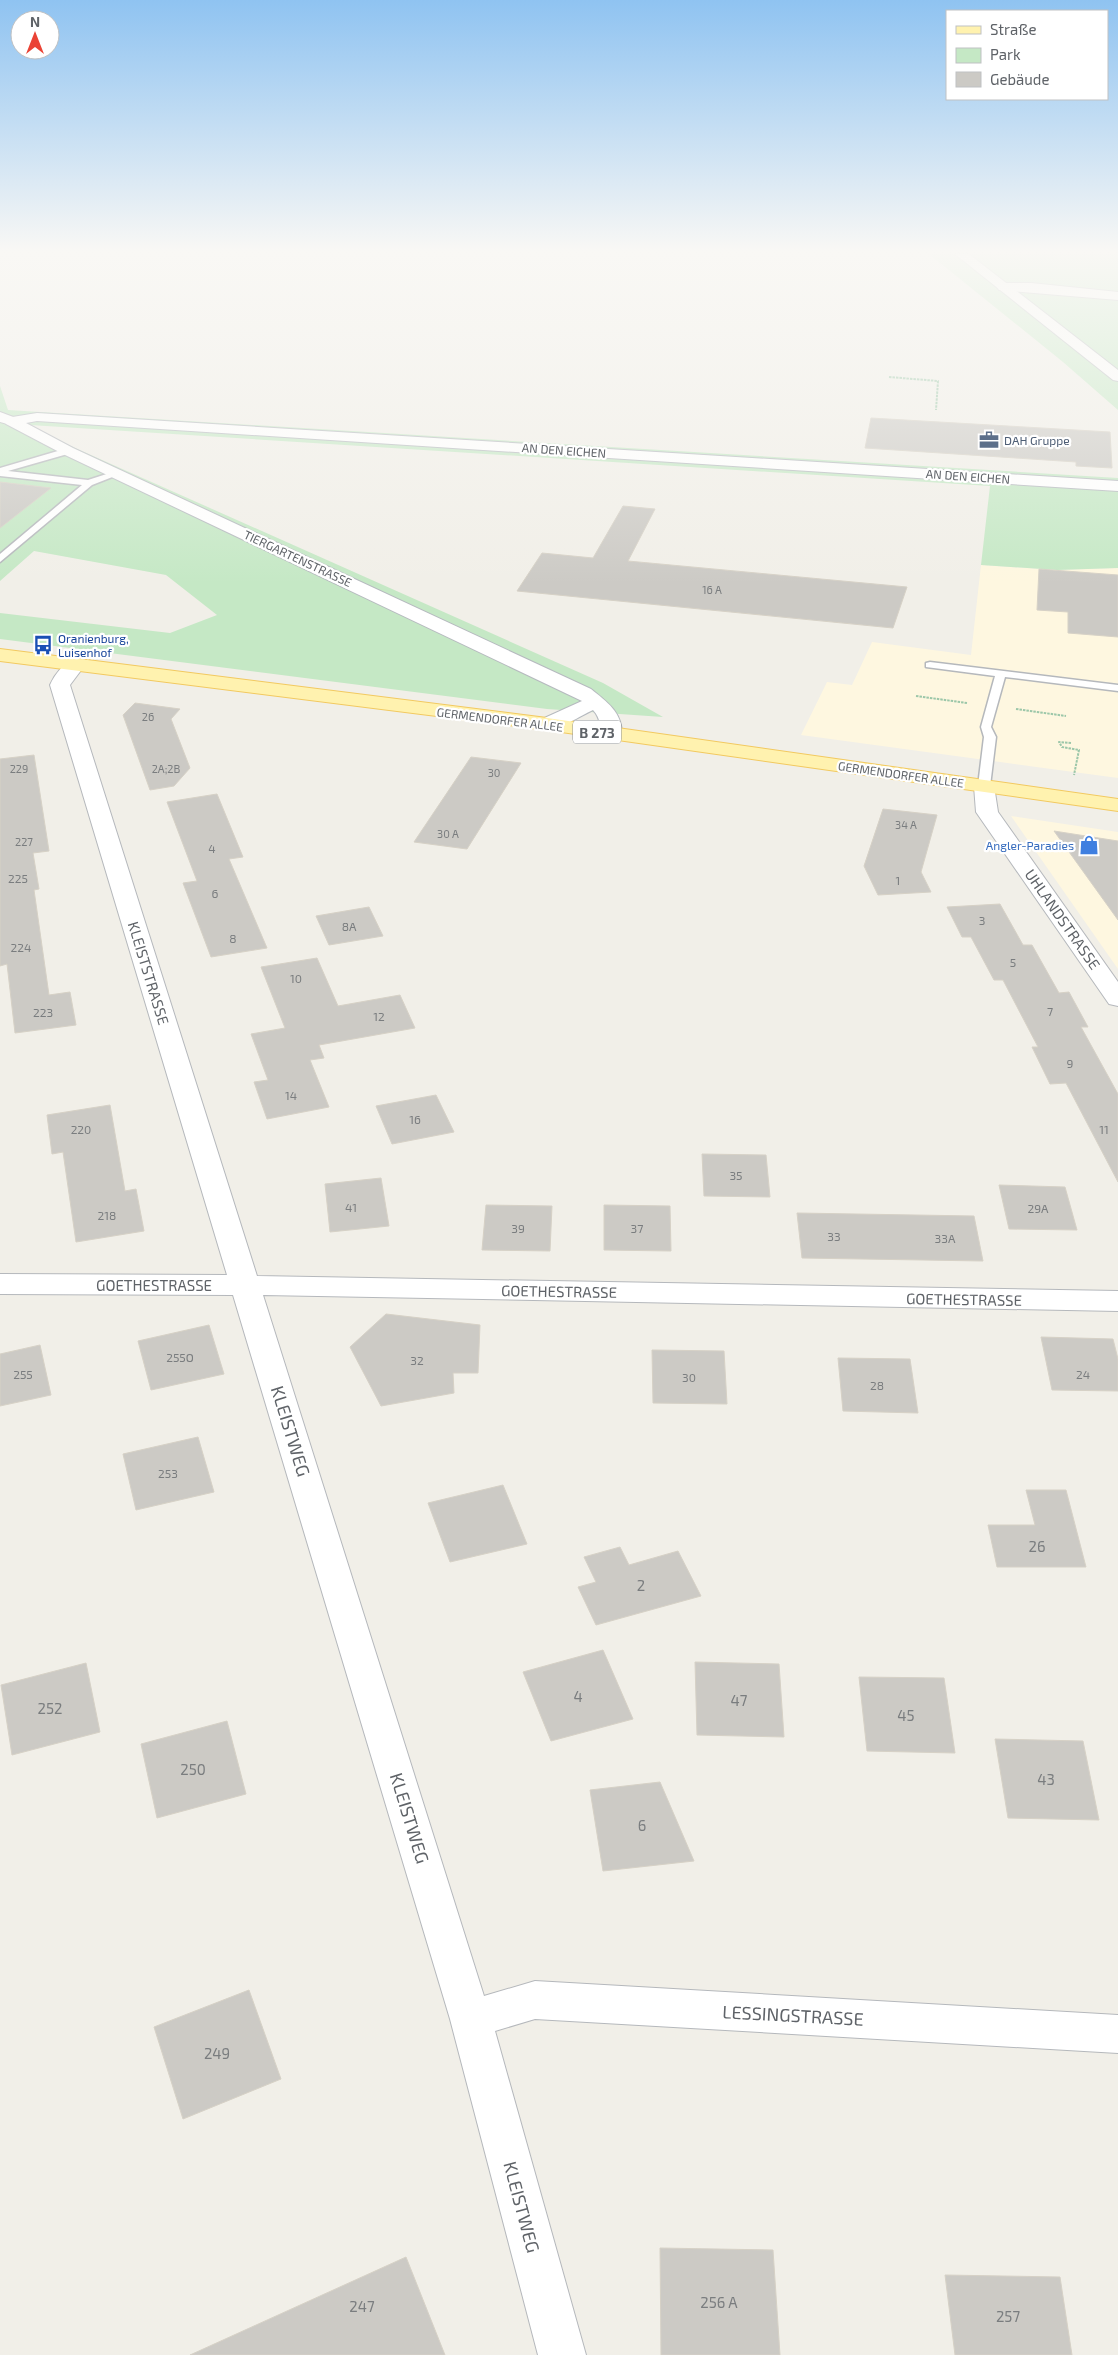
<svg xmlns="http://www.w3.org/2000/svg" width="1118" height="2355" font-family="'Exo 2',sans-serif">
<rect width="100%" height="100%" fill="#f1efe8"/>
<g fill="#fef7e0">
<path d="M981,565l76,5 61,-2v210l-317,-43 26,-53 25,3 20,-43 99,13z"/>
<path d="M1011,816l107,16v137z"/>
</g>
<g fill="#c5e8c5">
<path d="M929,254h189v156l-55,-48z"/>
<path d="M0,386l8,24 1110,68v90l-61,2 -76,-5 9,-79 -960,-61 7,6 566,252 60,34 -116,-8 -547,-70v-26l170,20 47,-18 -51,-40 -132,-24 -34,30z"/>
</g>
<g fill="#cccac5" stroke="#d6d1c6">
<path d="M871,418l239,14 2,36 -36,-2v-4l-211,-14z"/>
<path d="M0,482l51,6 -51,40z"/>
<path d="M623,506l32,3 -27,52 279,26 -14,41 -376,-37 25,-38 51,5z"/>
<path d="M1039,569l79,6v62l-50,-4v-21l-31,-2z"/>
<path d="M135,703l45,6 -9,10 19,49 -16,18 -24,4 -27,-75z"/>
<path d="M34,755l15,96 -16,2 6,36 -5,1 15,105 21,-3 6,33 -61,8 -8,-69 -7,2v-207z"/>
<path d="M471,757l50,6 -54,86 -53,-7z"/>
<path d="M217,794l26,63 -14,2 38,89 -56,9 -28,-74 14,-2 -30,-79z"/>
<path d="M883,809l54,6 -16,57 10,20 -53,3 -14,-29z"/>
<path d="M1054,831l64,10v79z"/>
<path d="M1000,904l23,41h9l27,48 10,-1 19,35h-7l37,67v88l-52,-99 -16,1 -18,-37h6l-35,-67h-9l-23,-43h-9l-15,-30z"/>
<path d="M369,907l14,29 -54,9 -13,-29z"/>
<path d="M317,958l21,48 62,-11 15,33 -96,17 5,13 -14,2 19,47 -62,12 -13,-37 14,-2 -17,-46 34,-6 -24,-61z"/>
<path d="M436,1095l18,37 -62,12 -16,-38z"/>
<path d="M110,1105l15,86 11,-2 8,42 -68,11 -13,-90 -11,2 -5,-39z"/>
<path d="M702,1154l64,1 4,42 -66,-1z"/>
<path d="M381,1178l8,48 -59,6 -5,-48z"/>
<path d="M999,1185l66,2 12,43 -68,-1z"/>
<path d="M486,1205l66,1 -2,45 -68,-1z"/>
<path d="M604,1205l66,1 1,45 -67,-1z"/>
<path d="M797,1213l177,3 9,45 -181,-3z"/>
<path d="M386,1314l94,11 -2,48h-25l1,20 -73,13 -31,-59z"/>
<path d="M209,1325l15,49 -73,16 -13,-49z"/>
<path d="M1041,1337l72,2 5,20v32l-66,-1z"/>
<path d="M40,1345l11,50 -51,11v-52z"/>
<path d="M652,1350l72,1 3,53 -74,-1z"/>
<path d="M838,1358l72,1 8,54 -75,-2z"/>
<path d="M198,1437l16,55 -78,18 -13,-56z"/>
<path d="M503,1485l24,59 -77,18 -22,-59z"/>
<path d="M1026,1490h40l20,77h-89l-9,-42h47z"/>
<path d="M620,1547l9,18 49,-14 23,45 -105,29 -18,-38 18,-5 -12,-25z"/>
<path d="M603,1650l30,69 -82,22 -28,-69z"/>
<path d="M695,1662l84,2 5,73 -87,-2z"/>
<path d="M86,1663l14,69 -88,23 -11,-70z"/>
<path d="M859,1677l85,1 11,75 -88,-2z"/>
<path d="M227,1721l19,73 -89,24 -16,-74z"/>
<path d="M995,1739l88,2 16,79 -91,-2z"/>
<path d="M660,1782l34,79 -91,10 -13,-81z"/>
<path d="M249,1990l32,89 -98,40 -29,-92z"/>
<path d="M660,2248l113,2 7,105h-119z"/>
<path d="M406,2257l39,98h-255z"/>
<path d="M945,2275l115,2 12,78h-117z"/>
</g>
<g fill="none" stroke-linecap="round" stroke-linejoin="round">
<defs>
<g id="lane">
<path d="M68,448l3,1v4l-63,18 80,9 28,-9 4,3 -28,11 -92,77v-8l82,-69 -82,-9v-8z"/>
<path d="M930,662l188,23v6l-113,-14 -14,50 5,10 -6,49 -6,3 -6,-3 6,-49 -3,-10 14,-51 -69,-9v-4z"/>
</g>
<g id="street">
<path d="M1003,283h28l87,9v8l-119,-10 -2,-3z"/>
<path d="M0,412l16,6 2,3 -7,4 -11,-3z"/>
<path d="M76,659l7,2 2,4 -15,20 187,591 861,15v20l-855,-16 221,701 51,-15 583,34v38l-583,-34 -40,12 91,324h-48l-88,-336 -217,-724 -233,-1v-20l227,1 -177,-590c5,-11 14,-23 26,-26z"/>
<path d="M984,780l7,2 3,4 4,26 120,170v24l-9,-2 -133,-192 -2,-26 3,-4z"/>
</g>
<g id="secondary">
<path d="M955,254h14l149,116v11l-5,-1z"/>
<path d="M37,413l1081,68v10l-1081,-70 -11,2 47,25 518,241c16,13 31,23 31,45l-3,4 -7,2 -7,-2c-6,-9 -3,-19 -12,-28 -15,7 -36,22 -53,18l-3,-4 3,-4 42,-19 -519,-247 -57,-30 -2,-3 2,-3z"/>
</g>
<path id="primary" d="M0,649l547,69 571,81v12l-571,-81 -547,-69z"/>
</defs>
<use href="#lane" stroke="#b5b8bc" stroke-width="3"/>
<use href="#street" stroke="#b5b8bc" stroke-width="2"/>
<use href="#secondary" stroke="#b6babf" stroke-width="2"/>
<use href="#primary" stroke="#f2c960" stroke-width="2"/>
<g stroke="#9cc7a9" stroke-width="2" stroke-dasharray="2.5 1" stroke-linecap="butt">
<path d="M889,377l49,4 -2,29"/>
<path d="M916,696l51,7"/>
<path d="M1016,709l50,7"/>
<path d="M1071,743l-12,-1 3,5 17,3 -5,25"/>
</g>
<use href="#lane" fill="#fff" fill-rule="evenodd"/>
<use href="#street" fill="#fff" fill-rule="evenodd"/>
<use href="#secondary" fill="#fff" fill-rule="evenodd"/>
<use href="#primary" fill="#fff2af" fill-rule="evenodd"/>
</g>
<linearGradient id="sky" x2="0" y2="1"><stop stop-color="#8fc3f1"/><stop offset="0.43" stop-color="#f9f8f5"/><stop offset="1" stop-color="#f9f8f5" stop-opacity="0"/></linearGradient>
<rect width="1118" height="584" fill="url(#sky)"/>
<defs>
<symbol id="office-bare" viewBox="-9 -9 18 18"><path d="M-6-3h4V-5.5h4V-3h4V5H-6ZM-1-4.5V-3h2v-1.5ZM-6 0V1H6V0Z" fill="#5c6f8a" stroke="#fff" stroke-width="2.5" paint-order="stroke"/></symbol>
<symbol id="bus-bare" viewBox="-9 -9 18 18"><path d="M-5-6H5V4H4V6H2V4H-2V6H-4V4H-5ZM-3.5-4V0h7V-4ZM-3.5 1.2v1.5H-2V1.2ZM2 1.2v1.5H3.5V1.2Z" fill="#1a4fb4" stroke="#fff" stroke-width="2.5" paint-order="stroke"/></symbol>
<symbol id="shop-bare" viewBox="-9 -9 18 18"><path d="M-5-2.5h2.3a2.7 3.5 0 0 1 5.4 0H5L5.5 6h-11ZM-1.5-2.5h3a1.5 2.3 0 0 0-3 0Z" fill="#3f7fe0" stroke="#fff" stroke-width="2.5" paint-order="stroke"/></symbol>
</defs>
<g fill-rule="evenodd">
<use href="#office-bare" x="975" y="426" width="28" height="28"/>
<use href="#bus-bare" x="29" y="631" width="28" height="28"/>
<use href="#shop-bare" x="1075" y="831" width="28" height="28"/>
</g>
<g text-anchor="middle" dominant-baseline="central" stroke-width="4.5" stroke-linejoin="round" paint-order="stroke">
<g font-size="11" fill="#7a7d7f">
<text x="712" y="589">16 A</text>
<text x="148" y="716">26</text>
<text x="19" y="768">229</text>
<text x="166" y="768">2A;2B</text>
<text x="494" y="772">30</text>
<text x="906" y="824">34 A</text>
<text x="448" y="833">30 A</text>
<text x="24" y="841">227</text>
</g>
<g font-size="12" fill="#4e5e75" stroke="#fff" text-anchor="start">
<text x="1004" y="440">DAH Gruppe</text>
</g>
<g font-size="12" fill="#5f6368" stroke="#fff">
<text transform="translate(564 450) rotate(4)">AN DEN EICHEN</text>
<text transform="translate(968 476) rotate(4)">AN DEN EICHEN</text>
<text transform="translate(298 558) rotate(25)">TIERGARTENSTRASSE</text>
<text transform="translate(500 719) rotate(7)">GERMENDORFER ALLEE</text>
<text transform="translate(901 774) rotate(8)">GERMENDORFER ALLEE</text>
</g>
<g font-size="12" fill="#164399" stroke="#fff" text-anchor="start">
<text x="58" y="638">Oranienburg,<tspan x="58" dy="14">Luisenhof</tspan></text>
</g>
<g font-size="12" fill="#366cbe" stroke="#fff" text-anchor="end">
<text x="1074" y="845">Angler-Paradies</text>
</g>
<g font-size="12" fill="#7a7d7f">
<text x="212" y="848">4</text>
<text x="18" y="878">225</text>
<text x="898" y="880">1</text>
<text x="215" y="893">6</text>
<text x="982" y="920">3</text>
<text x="349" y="926">8A</text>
<text x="233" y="938">8</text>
<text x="21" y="947">224</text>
<text x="1013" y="962">5</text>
<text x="296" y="978">10</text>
<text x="1050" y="1011">7</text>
<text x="43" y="1012">223</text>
<text x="379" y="1016">12</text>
<text x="1070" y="1063">9</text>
<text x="291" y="1095">14</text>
<text x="415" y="1119">16</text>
<text x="81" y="1129">220</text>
<text x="1104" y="1129">11</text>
<text x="736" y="1175">35</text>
<text x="351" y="1207">41</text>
<text x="1038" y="1208">29A</text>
<text x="107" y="1215">218</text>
<text x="518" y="1228">39</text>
<text x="637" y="1228">37</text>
<text x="834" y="1236">33</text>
<text x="945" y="1238">33A</text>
<text x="180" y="1357">255O</text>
<text x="417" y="1360">32</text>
<text x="23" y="1374">255</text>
<text x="1083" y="1374">24</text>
<text x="689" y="1377">30</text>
<text x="877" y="1385">28</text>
<text x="168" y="1473">253</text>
</g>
<rect fill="#fff" stroke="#8f9295" stroke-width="1" x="573" y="720.5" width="48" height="23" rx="4"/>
<g font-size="14" font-weight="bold" fill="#5f6368">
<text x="597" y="732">B 273</text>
</g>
<g font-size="15" fill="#5f6368" stroke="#fff">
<text transform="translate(1063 919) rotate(55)">UHLANDSTRASSE</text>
<text transform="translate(149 973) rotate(73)">KLEISTSTRASSE</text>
<text x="154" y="1285">GOETHESTRASSE</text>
<text transform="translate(559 1291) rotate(1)">GOETHESTRASSE</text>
<text transform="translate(964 1299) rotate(1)">GOETHESTRASSE</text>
</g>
<g font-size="15" fill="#7a7d7f">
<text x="1037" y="1546">26</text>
<text x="641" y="1585">2</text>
<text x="578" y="1696">4</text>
<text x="739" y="1700">47</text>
<text x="50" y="1708">252</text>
<text x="906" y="1715">45</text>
<text x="193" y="1769">250</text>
<text x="1046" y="1779">43</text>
<text x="642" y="1825">6</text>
<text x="217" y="2053">249</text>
<text x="719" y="2302">256 A</text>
<text x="362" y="2306">247</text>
<text x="1008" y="2316">257</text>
</g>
<g font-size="18" fill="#5f6368" stroke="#fff">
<text transform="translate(291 1431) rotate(73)">KLEISTWEG</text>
<text transform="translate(410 1818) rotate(73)">KLEISTWEG</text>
<text transform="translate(793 2015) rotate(3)">LESSINGSTRASSE</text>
<text transform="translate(522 2207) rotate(75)">KLEISTWEG</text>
</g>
</g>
<rect x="946" y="10" width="162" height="90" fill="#ffffff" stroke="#bfc1c3"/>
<rect x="956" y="26" width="25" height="8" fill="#fff2af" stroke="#bfc1c3"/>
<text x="990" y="35" font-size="15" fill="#5f6368">Straße</text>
<rect x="956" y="48" width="25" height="15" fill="#c5e8c5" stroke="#bfc1c3"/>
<text x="990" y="60" font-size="15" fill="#5f6368">Park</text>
<rect x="956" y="72" width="25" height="15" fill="#cccac5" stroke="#bfc1c3"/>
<text x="990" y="85" font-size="15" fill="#5f6368">Gebäude</text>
<g transform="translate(35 35)"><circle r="24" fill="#ffffff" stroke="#bfc1c3"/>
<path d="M0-4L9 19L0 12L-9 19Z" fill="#ea4335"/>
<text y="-8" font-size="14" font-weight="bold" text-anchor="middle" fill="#5f6368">N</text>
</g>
</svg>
